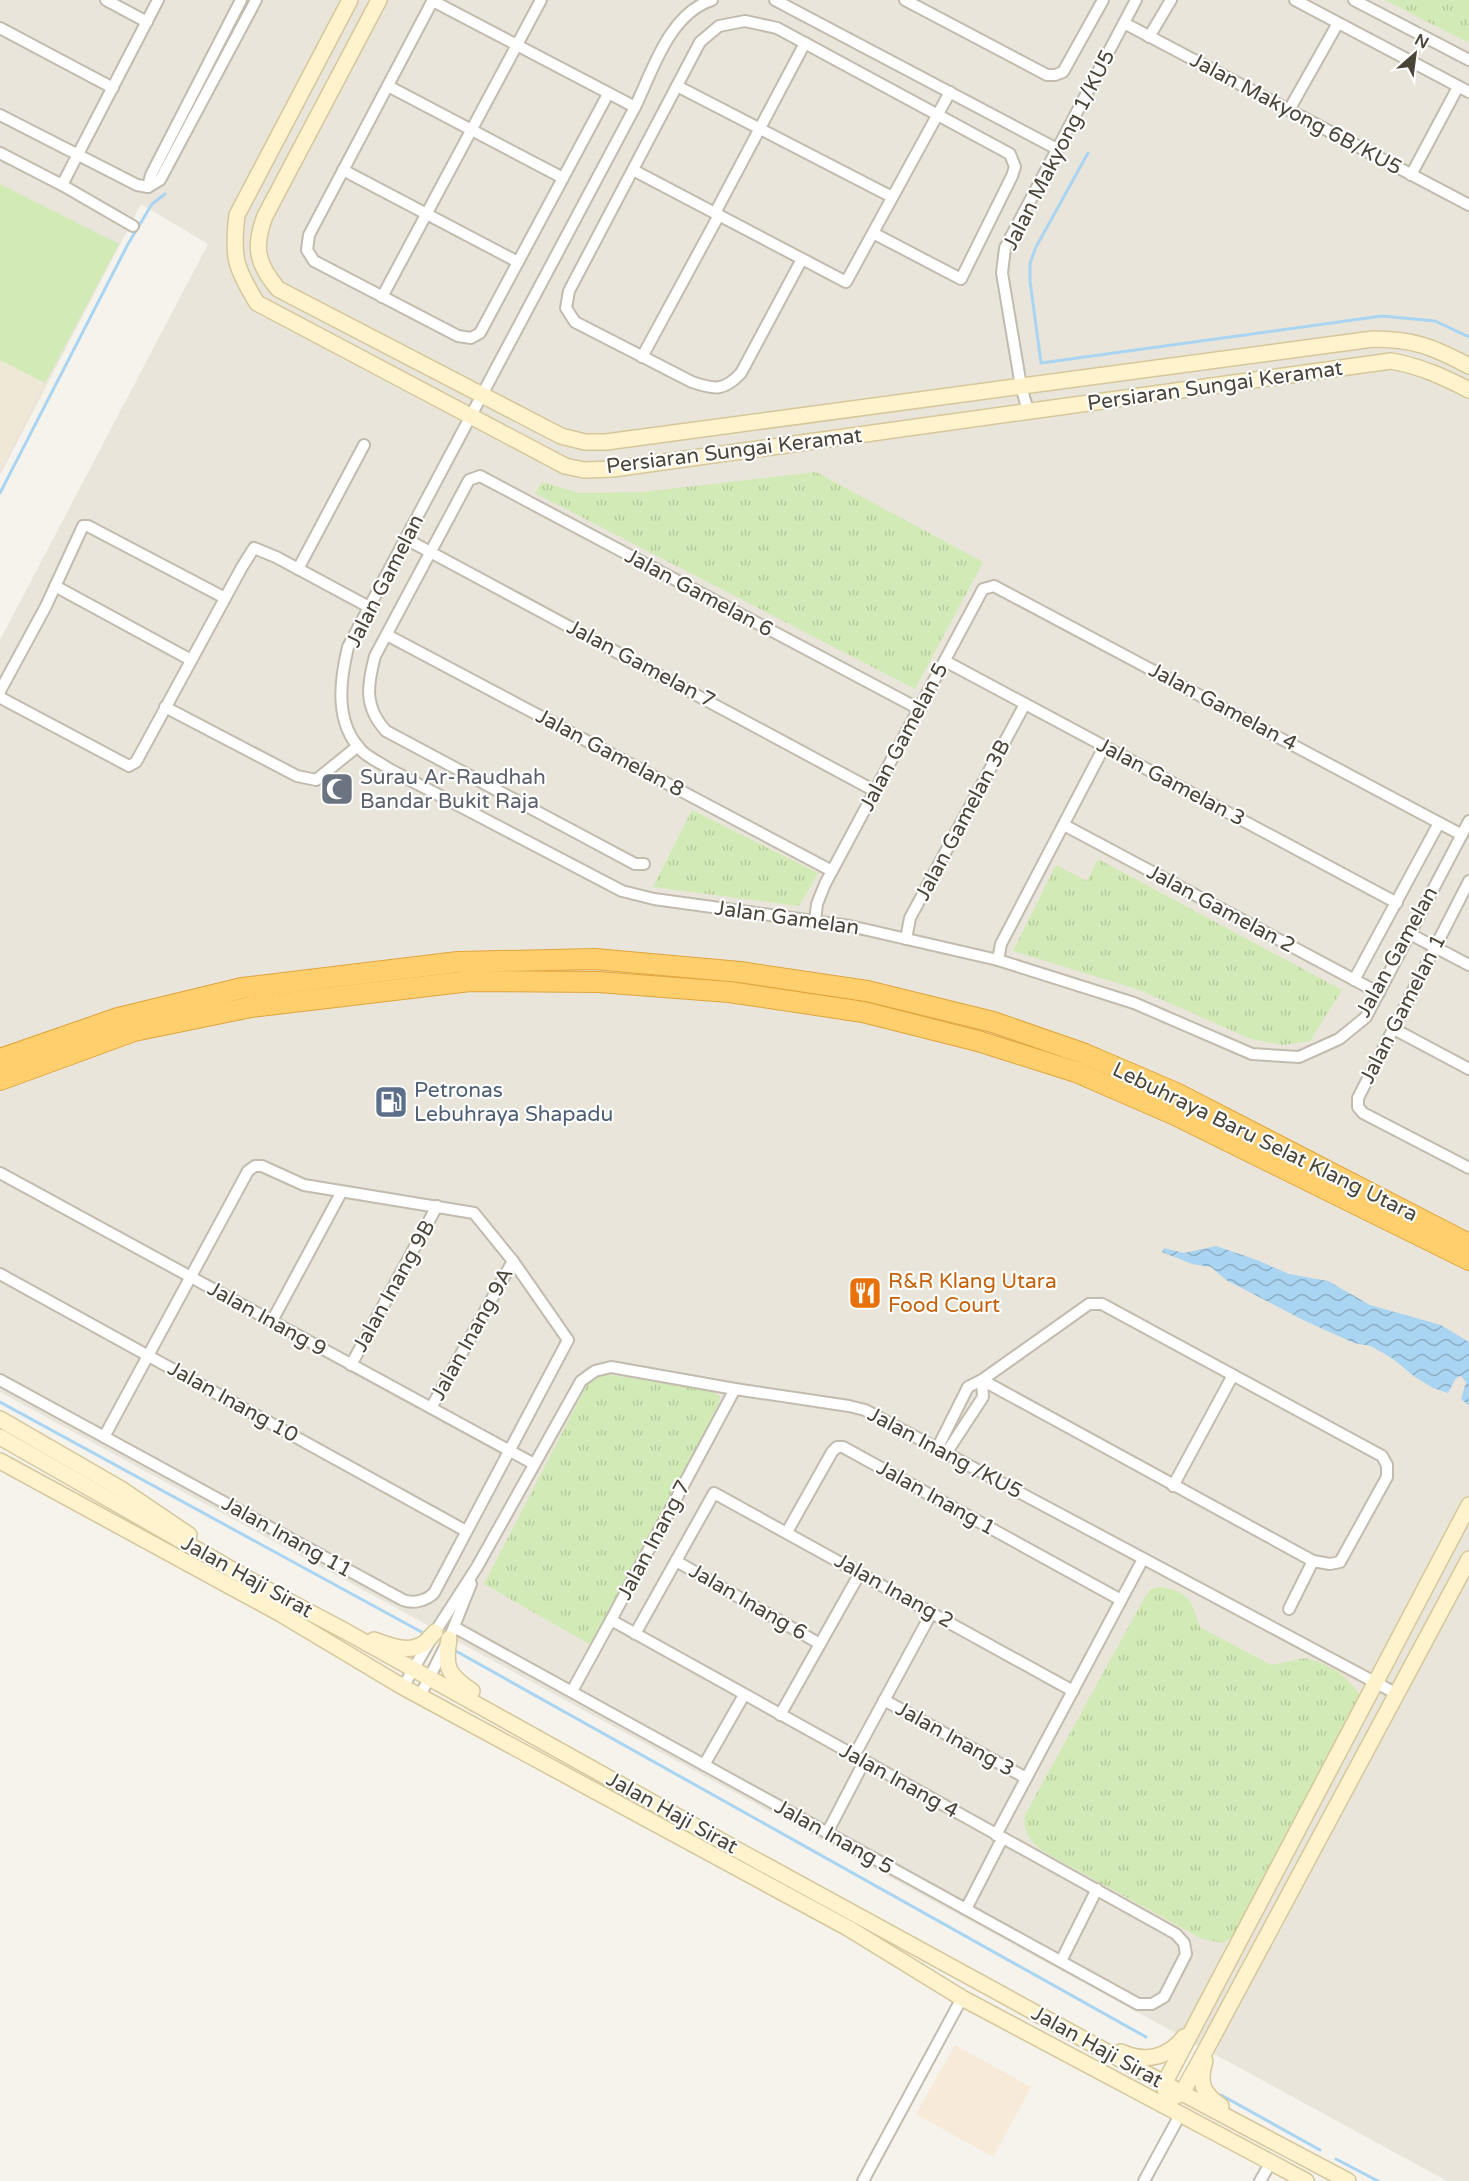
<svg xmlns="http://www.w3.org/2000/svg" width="1469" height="2181" font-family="'Varela Round',sans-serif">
<defs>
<pattern id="grass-tufts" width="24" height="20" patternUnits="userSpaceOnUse" patternTransform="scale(1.5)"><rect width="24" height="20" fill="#d2eab5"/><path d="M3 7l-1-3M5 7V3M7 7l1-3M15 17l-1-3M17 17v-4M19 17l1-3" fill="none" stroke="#b6ca9c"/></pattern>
<pattern id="water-waves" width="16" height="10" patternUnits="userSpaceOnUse" patternTransform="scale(1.5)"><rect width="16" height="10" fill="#a9d4f2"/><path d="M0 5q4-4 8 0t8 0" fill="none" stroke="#8caec5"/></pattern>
</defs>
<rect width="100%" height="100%" fill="#f6f3ec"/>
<path fill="#eae5da" d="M0,0h1469v2181h-22l-1447,-789v-752l208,-396 -67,-40 -141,271z"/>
<path fill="#f7ead8" d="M955,2045l76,42 -38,70 -77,-43z"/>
<path fill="#efe8d6" d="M0,360l45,23 -45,88z"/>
<g fill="url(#grass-tufts)">
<path d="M1385,0h84v43z"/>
<path d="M816,472l167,90 -68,127 -380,-196 7,-11 37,11 63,-1z"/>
<path d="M692,810l126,63 -19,33 -146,-19z"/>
<path d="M1098,859l244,131 -32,51 -27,4 -32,-6 -111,-49 -127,-39 43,-86 31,16z"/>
<path d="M599,1375h13l99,16 9,5 -1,8 -128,241 -107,-61 104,-201z"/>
<path d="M1159,1587c30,3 33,15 41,40l71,38 34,-7 14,4 20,10 14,14 6,8 1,8 -122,231 -15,10 -21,-4 -156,-86c-15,-10 -23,-19 -21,-38l121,-220 5,-6z"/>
</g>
<path fill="#d2eab5" d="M0,184l119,60 -74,139 -45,-23z"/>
<path fill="url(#water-waves)" d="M1216,1246l41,14 32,14 39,7 42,24 71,20 28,17v64l-8,-7 5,-17 -5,-6 -5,2 -8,15 -15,-5 -18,-11 -22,-18 -22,-13 -17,-3 -49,-22 -79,-41 -15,-13 -19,-3 -30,-12 2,-4 20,5z"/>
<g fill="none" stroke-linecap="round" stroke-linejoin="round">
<g stroke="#a9d4f2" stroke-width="3">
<path d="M1088,153l-52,94 -6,16v18l11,82 341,-47 53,5 34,16"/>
<path d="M0,493l128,-249 24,-40 13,-10"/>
<path d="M0,1402l427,233"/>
<path d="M454,1650l692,387"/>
<path d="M1221,2095l99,55"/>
<path d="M1336,2159l42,22"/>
</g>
<defs>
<g id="street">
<path d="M106,0l41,22"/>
<path d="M433,0l-124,235 -2,15 7,11 144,75 13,2 9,-5 128,-239"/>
<path d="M712,0c-43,14 -59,70 -77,107l-287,540c-8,33 -14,76 14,104 7,7 19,12 27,18l233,122 32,8 196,27 148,34 136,43 118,51 47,3 40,-18 27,-22 103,-196"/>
<path d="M775,0l282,149"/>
<path d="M905,0l142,75h8l8,-3 40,-72"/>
<path d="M1295,0l174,92"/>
<path d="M1354,0l115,60"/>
<path d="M433,1l202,106"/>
<path d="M1124,23l345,182"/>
<path d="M0,28l113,60"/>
<path d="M1149,37l22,-37"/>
<path d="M388,86l175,92"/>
<path d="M677,86l215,111"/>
<path d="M1289,110l49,-87"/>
<path d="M0,115l137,70 11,2"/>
<path d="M0,153l62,32 71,41"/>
<path d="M343,170l175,92"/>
<path d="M633,170l213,112 104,-190"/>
<path d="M1411,175l47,-88"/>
<path d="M62,185l96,-185"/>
<path d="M148,187l12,-7 96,-180"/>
<path d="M148,187l3,-12 90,-175"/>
<path d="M715,213l90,-170"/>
<path d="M802,259l-61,114c-17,18 -26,17 -49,9l-117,-60 -9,-14 3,-17 131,-249 19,-16 26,-5 32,7 233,126 5,13 -3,9 -51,103 -88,-46"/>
<path d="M382,297l159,-297"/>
<path d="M642,357l77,-142"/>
<path d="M1028,411l-7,-25 -19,-113 3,-25 131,-248"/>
<path d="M406,539l469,252"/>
<path d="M298,569l66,-124"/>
<path d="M55,586l136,74"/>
<path d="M387,635l445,236"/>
<path d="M945,661l452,242"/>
<path d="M0,691l46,-85 37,-80h5l137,72"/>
<path d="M0,695l1,3 128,68 7,-4 106,-195 12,-19 22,9 93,50"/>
<path d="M165,707l132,69 19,4 42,-34"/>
<path d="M1064,825l315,168"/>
<path d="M644,864h-9l-249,-133c-22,-24 -19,-45 -11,-75l94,-176 11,-4 439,233"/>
<path d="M1469,881l-111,217v9l5,6 106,55"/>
<path d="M815,921l2,-17 8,-20 158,-295 11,-3 468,249"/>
<path d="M1410,934l59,31"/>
<path d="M906,939l4,-21 115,-214"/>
<path d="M998,960l3,-16 103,-197"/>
<path d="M1354,980l85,-157"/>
<path d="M1394,1029l75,40"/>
<path d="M0,1173l534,291"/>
<path d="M0,1274l466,257"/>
<path d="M272,1321l69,-128"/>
<path d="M351,1365l86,-159"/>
<path d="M0,1380c134,73 268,147 403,220 10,4 23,1 31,-7l134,-253 -55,-79 -39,-48 -170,-28 -42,-19h-7l-7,5 -144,266"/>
<path d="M431,1408l82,-147"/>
<path d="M938,1447l30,-60 14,-7 107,-76h13l280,152 5,9v12l-47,85 -10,2 -17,-3 -331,-181"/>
<path d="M947,1452l36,-55 -1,-17"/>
<path d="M1173,1486l60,-111"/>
<path d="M787,1532l45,-80 5,-5h6l278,153"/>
<path d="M676,1561l144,83"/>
<path d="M1289,1609l24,-48"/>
<path d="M454,1627l684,377h14l12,-7 22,-43 -2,-11 -8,-9 -565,-314"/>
<path d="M635,1634l79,-141 359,198"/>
<path d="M403,1687l32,-55 42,-65 104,-186 14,-10 16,-4 124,22 114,17 16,4 532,284"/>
<path d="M572,1691l39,-71 124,-231"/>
<path d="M420,1696l29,-57 22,-55"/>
<path d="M884,1700l142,78"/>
<path d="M780,1715l80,-142"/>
<path d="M854,1756l78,-144"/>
<path d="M704,1765l40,-70"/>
<path d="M827,1833l37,-71"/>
<path d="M996,1835l147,-276"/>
<path d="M966,1909l36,-70"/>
<path d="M1061,1961l36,-72"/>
<path d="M863,2181l99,-183"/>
<path d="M1144,2181l36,-66"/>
<path d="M1260,2181l11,-19"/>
</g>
<g id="secondary">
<path d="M350,0l-113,215c-5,42 -2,52 20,88l308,163 19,4 29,-1 778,-108c29,5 53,16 78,29"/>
<path d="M379,0l-114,216c-12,31 -8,48 13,73l283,147 24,6h21l767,-103c41,0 60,8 96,27"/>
<path d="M0,1419l121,70 68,46"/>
<path d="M0,1437l273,156 72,38 400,223 437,239 166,88"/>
<path d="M0,1461l281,153 122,73 445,241 114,70 344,183"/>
<path d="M449,1639c-5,29 -1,36 23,52"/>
<path d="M374,1640c13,5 34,13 47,5 5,-2 10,-9 14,-13"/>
<path d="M1121,2052c24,11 47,6 63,-15"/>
<path d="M1205,2061c-7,22 -2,33 16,45"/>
<path d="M1166,2093l-2,-9 305,-579"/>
<path d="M1174,2097l8,-4 21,-38 266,-496"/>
</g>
<g id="highway">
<path d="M0,1059l118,-41 124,-30 216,-26 137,-3 145,13 127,19 126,31 92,32 91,39 293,151"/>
<path d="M0,1080l134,-49 117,-24 219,-26 128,1 131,10 134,20 115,29 98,31 97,42 296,146"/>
</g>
</defs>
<use href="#street" stroke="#c2bbae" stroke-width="14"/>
<use href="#secondary" stroke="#d6c79b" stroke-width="18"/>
<use href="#highway" stroke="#e0a43c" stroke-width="22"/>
<use href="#street" stroke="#fff" stroke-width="10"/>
<use href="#secondary" stroke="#fff3cd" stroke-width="15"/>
<use href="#highway" stroke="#ffcf6e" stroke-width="20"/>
</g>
<defs>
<symbol id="mosque-square" viewBox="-11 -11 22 22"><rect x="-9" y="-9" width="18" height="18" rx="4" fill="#6b7280" stroke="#fff"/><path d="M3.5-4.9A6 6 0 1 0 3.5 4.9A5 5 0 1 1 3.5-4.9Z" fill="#fff"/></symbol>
<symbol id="fuel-square" viewBox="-11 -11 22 22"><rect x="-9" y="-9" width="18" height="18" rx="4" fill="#5c6f8a" stroke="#fff"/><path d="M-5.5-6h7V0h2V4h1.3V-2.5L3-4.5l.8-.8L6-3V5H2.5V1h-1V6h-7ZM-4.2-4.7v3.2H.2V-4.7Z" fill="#fff"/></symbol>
<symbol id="restaurant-square" viewBox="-11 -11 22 22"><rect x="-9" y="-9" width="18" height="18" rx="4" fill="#e8710a" stroke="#fff"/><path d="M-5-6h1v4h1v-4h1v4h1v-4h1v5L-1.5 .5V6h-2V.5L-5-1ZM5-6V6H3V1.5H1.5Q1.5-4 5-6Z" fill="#fff"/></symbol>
</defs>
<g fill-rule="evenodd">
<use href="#mosque-square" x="318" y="770" width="38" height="38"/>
<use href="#fuel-square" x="372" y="1083" width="38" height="38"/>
<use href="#restaurant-square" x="846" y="1274" width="38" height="38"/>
</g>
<g text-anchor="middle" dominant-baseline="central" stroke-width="4.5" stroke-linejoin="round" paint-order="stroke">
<g font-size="21" fill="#4b4439" stroke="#fff">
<text transform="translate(1296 114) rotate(28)">Jalan Makyong 6B/KU5</text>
<text transform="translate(1059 150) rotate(-63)">Jalan Makyong 1/KU5</text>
<text transform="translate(1215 386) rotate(-8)">Persiaran Sungai Keramat</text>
<text transform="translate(734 451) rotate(-7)">Persiaran Sungai Keramat</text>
<text transform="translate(385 581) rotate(-63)">Jalan Gamelan</text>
<text transform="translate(699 593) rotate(28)">Jalan Gamelan 6</text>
<text transform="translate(641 664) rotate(28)">Jalan Gamelan 7</text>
<text transform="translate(1223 707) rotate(28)">Jalan Gamelan 4</text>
<text transform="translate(904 737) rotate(-62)">Jalan Gamelan 5</text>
<text transform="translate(610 753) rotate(28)">Jalan Gamelan 8</text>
<text transform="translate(1171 782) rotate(28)">Jalan Gamelan 3</text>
<text transform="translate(963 820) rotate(-62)">Jalan Gamelan 3B</text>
<text transform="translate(1221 909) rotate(28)">Jalan Gamelan 2</text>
<text transform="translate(787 918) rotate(8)">Jalan Gamelan</text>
<text transform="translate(1397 952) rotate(-61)">Jalan Gamelan</text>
<text transform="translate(1403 1009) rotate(-63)">Jalan Gamelan 1</text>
<text transform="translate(1265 1142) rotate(26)">Lebuhraya Baru Selat Klang Utara</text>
<text transform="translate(394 1286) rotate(-61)">Jalan Inang 9B</text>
<text transform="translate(267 1319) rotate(29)">Jalan Inang 9</text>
<text transform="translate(472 1334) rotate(-61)">Jalan Inang 9A</text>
<text transform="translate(233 1402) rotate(29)">Jalan Inang 10</text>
<text transform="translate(945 1453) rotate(28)">Jalan Inang /KU5</text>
<text transform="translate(936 1498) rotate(29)">Jalan Inang 1</text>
<text transform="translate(287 1537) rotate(29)">Jalan Inang 11</text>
<text transform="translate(654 1540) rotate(-62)">Jalan Inang 7</text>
<text transform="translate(247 1577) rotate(29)">Jalan Haji Sirat</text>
<text transform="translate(894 1591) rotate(29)">Jalan Inang 2</text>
<text transform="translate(748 1602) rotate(30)">Jalan Inang 6</text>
<text transform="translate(955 1739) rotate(29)">Jalan Inang 3</text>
<text transform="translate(899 1781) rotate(29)">Jalan Inang 4</text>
<text transform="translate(672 1813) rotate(29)">Jalan Haji Sirat</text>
<text transform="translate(834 1837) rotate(29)">Jalan Inang 5</text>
<text transform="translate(1097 2047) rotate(29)">Jalan Haji Sirat</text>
</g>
<g font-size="21" fill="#5b616d" stroke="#fff" text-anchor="start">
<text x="360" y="777">Surau Ar-Raudhah<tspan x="360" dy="24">Bandar Bukit Raja</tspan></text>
</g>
<g font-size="21" fill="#4e5e75" stroke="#fff" text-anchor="start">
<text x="414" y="1090">Petronas<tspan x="414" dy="24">Lebuhraya Shapadu</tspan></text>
</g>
<g font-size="21" fill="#c56008" stroke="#fff" text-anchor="start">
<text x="888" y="1281">R&amp;R Klang Utara<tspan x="888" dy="24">Food Court</tspan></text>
</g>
</g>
<g transform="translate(1415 54) rotate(28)" stroke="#ffffff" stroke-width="4.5" paint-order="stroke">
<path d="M0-4.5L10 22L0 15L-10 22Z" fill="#4b4439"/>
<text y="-9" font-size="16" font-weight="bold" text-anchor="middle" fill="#4b4439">N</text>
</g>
</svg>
